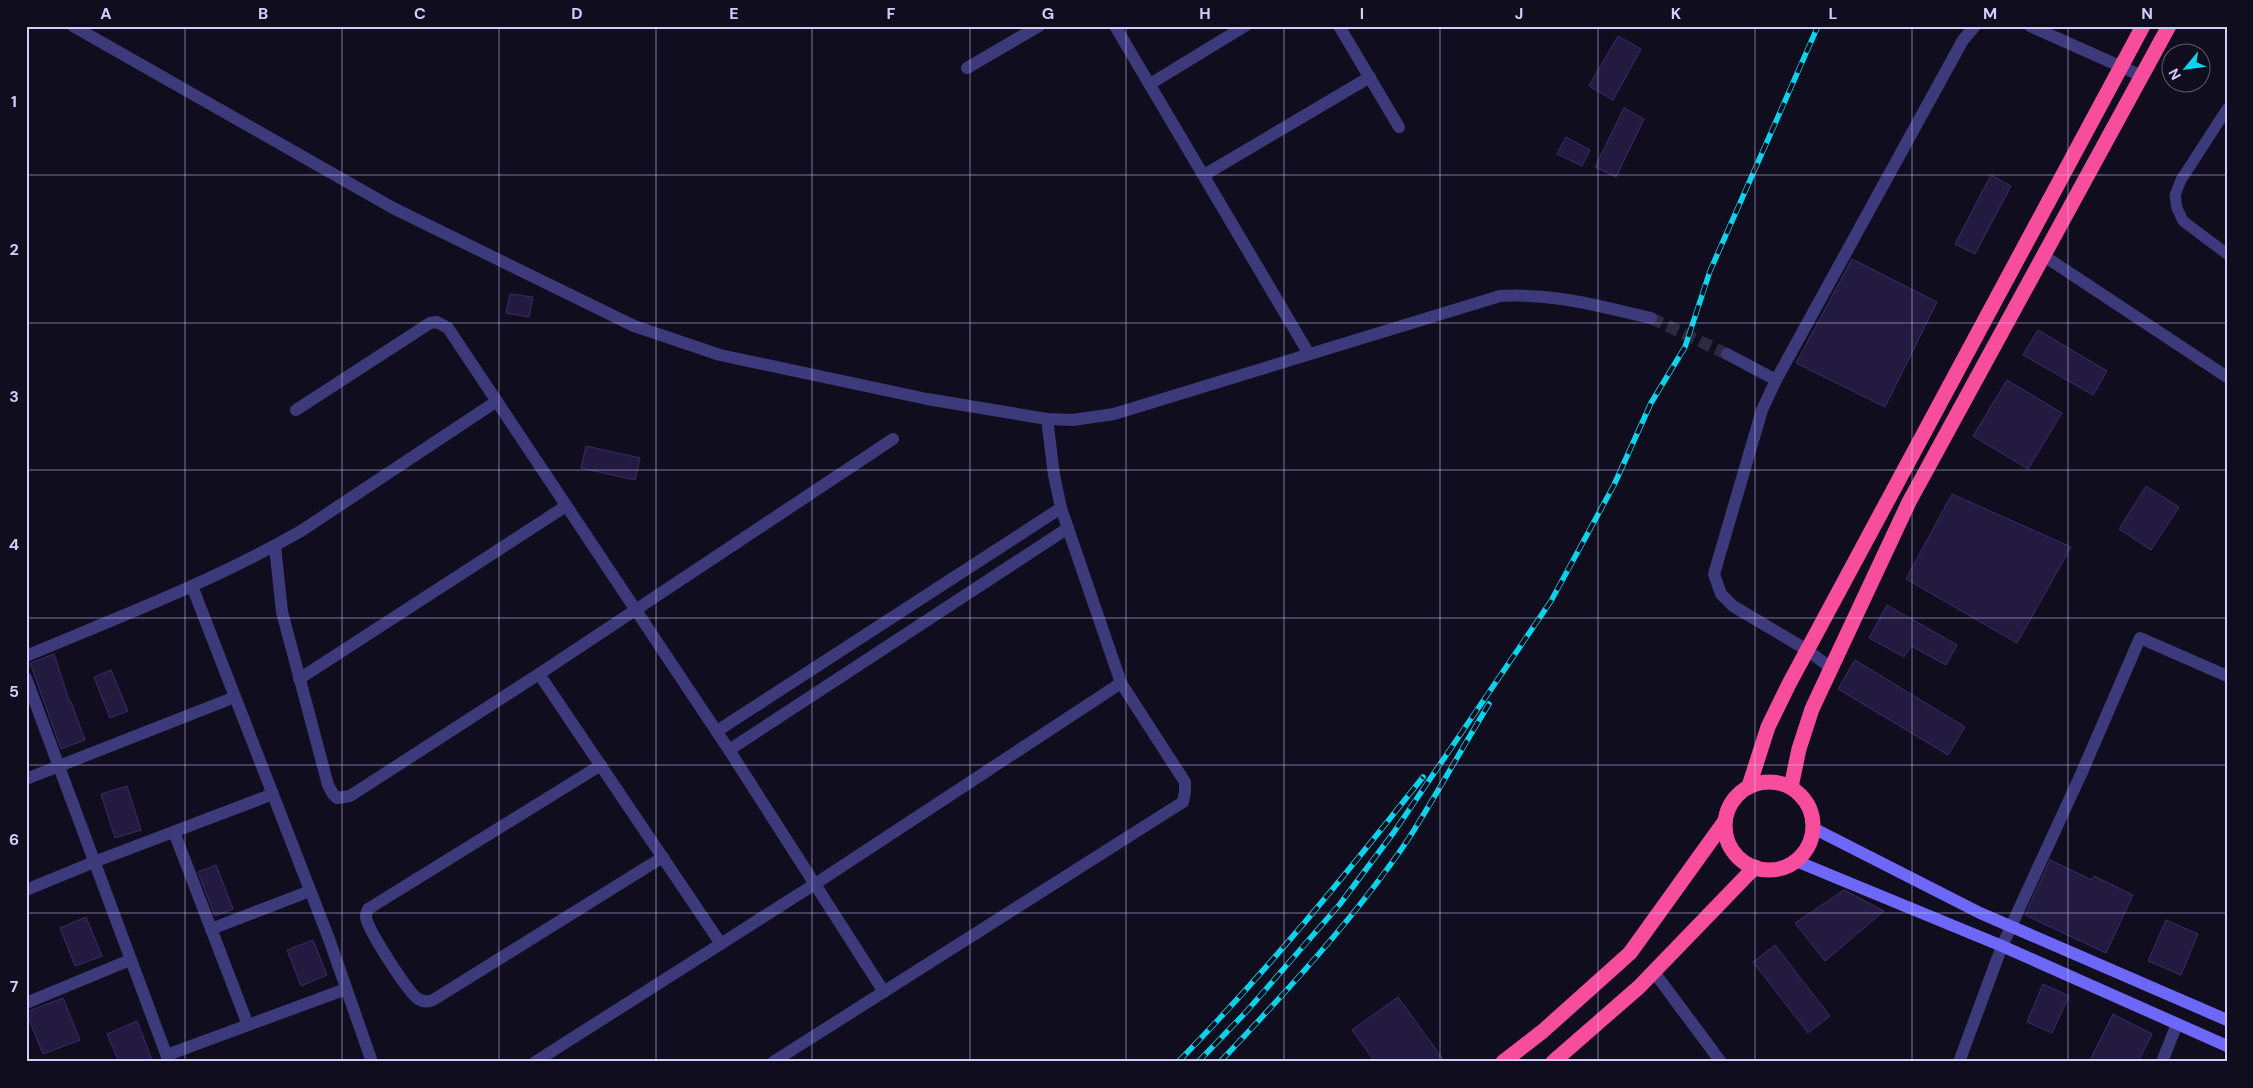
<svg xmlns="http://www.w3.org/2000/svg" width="2253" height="1088" font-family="'DM Sans',sans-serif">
<rect width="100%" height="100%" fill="#100d1f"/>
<g fill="#221a3f" stroke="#3a2d6a">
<path d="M1618,36l23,13 -28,51 -24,-14z"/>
<path d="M1624,108l20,11 -28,58 -21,-10z"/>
<path d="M1566,137l24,13 -8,16 -25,-12z"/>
<path d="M1991,175l20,11 -36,68 -20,-10z"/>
<path d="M1852,259l85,43 -52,105 -89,-44z"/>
<path d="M510,294l23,3 -4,20 -23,-4z"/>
<path d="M2038,330l69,41 -14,24 -70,-40z"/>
<path d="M2007,380l55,33 -34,56 -55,-33z"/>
<path d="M586,446l54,12 -5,22 -54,-12z"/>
<path d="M2146,486l33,21 -28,43 -32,-21z"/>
<path d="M1952,494l119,53 -54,96 -111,-64z"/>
<path d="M1887,605l70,40 -11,20 -35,-19 -7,11 -35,-19z"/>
<path d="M54,654l16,49 1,-1 14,38 -24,9 -31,-86z"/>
<path d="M1855,660l110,67 -17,28 -110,-66z"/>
<path d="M111,670l17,41 -18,7 -16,-41z"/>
<path d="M127,786l14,44 -26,8 -14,-44z"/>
<path d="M2050,860l42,20 2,-4 39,19 -27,58 -81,-38z"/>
<path d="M216,865l17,44 -18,7 -17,-44z"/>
<path d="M1844,890l40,21 -59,50 -30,-38z"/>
<path d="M86,917l16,39 -27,10 -15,-38z"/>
<path d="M2166,920l32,14 -17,41 -33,-14z"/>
<path d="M313,940l14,35 -26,11 -14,-36z"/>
<path d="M1775,945l55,71 -22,17 -55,-71z"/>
<path d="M2043,984l26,12 -17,37 -25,-11z"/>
<path d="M1398,997l47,65h-70l-23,-32z"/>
<path d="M63,998l17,42 -37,14 -17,-42z"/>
<path d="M2113,1014l39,20 -14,28h-49z"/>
<path d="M137,1021l16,41h-34l-12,-28z"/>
</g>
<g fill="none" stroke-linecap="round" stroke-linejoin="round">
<path stroke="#2d2a40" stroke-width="12" stroke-dasharray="12 6" stroke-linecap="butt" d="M1651,318l76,36"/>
<path stroke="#3d3a7c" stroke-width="11" d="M2227,109l-46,71 -6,15 2,13 6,13 44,33"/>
<g stroke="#3d3a7c" stroke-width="12">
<path d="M73,26l320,182 241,118 86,29 207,44 120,20 26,1 41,-6 386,-118c56,-3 98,10 151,22"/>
<path d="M1115,26l194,328"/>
<path d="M1339,26l60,101"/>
<path d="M2030,26l112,50"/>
<path d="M967,68l72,-42"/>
<path d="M1150,84l95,-58"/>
<path d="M1204,175l166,-98"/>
<path d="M2044,256l183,121"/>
<path d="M1727,354l49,26"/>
<path d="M296,410l134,-87 7,-1 11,6 281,422 155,242"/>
<path d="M275,546l7,66 46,173 5,9 4,4 13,-2 189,-122 354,-235"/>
<path d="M192,586l137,353 43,123"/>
<path d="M26,656c93,-39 188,-75 275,-125l196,-130"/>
<path d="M1831,668l-24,-18 -74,-44 -12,-12 -7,-20 48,-164 14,-30 187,-340 12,-14"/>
<path d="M539,674l182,270"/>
<path d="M26,678l143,384"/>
<path d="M299,679l267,-173"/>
<path d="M717,731l344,-223"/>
<path d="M729,750l339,-222"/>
<path d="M601,765l-233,144c-1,1 -2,7 -2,8 1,12 42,75 52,82 5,3 10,3 15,1l230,-143"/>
<path d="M26,779l209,-82"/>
<path d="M174,832l74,193"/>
<path d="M26,890l68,-28 179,-68"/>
<path d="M211,929l99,-38"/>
<path d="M1654,972l67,90"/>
<path d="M26,1003l104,-43"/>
<path d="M167,1055l179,-66"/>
<path d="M535,1062l280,-178 306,-201"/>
<path d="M773,1062l410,-260 2,-10v-10l-64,-99 -60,-175 -7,-33 -7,-56"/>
<path d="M1959,1062l43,-116 80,-174 58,-134 87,38"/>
<path d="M2162,1062l15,-38"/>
</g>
<g stroke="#6d68f9" stroke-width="12">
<path d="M1813,828l167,85 247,107"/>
<path d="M1796,861l206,85 225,100"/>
</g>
<g stroke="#f84d9c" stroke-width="15">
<circle cx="1769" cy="826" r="44"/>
<path d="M1749,786l19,-59 21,-43 354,-658"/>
<path d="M1791,787l8,-38 13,-40 97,-207 260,-476"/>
<path d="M1503,1062l40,-31 87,-78 95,-132"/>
<path d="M1553,1062l86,-75 116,-120"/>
</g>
<defs>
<g id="rail">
<path d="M1178,1062c89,-91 166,-185 245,-285"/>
<path d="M1198,1062l48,-50 94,-108 54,-72 157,-231 63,-116 37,-82 34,-56 25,-76 108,-245"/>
<path d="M1220,1062c65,-69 136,-145 189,-224 28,-44 53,-90 80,-134"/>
</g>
</defs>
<use href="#rail" stroke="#09d3ed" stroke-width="5.5"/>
<use href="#rail" stroke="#100d1f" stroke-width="4" stroke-dasharray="11" stroke-linecap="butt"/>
</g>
<path fill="none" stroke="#d3cdfd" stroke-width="1" stroke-opacity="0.55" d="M185,26v1036M342,26v1036M499,26v1036M656,26v1036M812,26v1036M970,26v1036M1126,26v1036M1284,26v1036M1440,26v1036M1598,26v1036M1755,26v1036M1912,26v1036M2068,26v1036M26,175h2201M26,323h2201M26,470h2201M26,618h2201M26,765h2201M26,913h2201"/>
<rect width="2253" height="1088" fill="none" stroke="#100d1f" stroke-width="55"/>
<g transform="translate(2186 68) rotate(241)"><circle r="24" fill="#100d1f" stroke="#5e5a78"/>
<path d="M0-4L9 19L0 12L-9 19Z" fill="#09d3ed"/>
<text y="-8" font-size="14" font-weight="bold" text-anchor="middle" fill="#d3cdfd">N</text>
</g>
<rect x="28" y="28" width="2198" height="1032" fill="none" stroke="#d3cdfd" stroke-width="2"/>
<g font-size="16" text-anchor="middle" font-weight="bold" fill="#d3cdfd">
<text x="106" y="19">A</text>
<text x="263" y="19">B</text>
<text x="420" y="19">C</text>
<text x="577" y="19">D</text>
<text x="734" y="19">E</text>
<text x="891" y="19">F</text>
<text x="1048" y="19">G</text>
<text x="1205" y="19">H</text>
<text x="1362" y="19">I</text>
<text x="1519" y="19">J</text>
<text x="1676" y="19">K</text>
<text x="1833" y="19">L</text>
<text x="1990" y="19">M</text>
<text x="2147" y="19">N</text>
<text x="14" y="107">1</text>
<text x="14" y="255">2</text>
<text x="14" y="402">3</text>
<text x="14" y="550">4</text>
<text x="14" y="697">5</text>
<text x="14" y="845">6</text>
<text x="14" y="992">7</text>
</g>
</svg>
